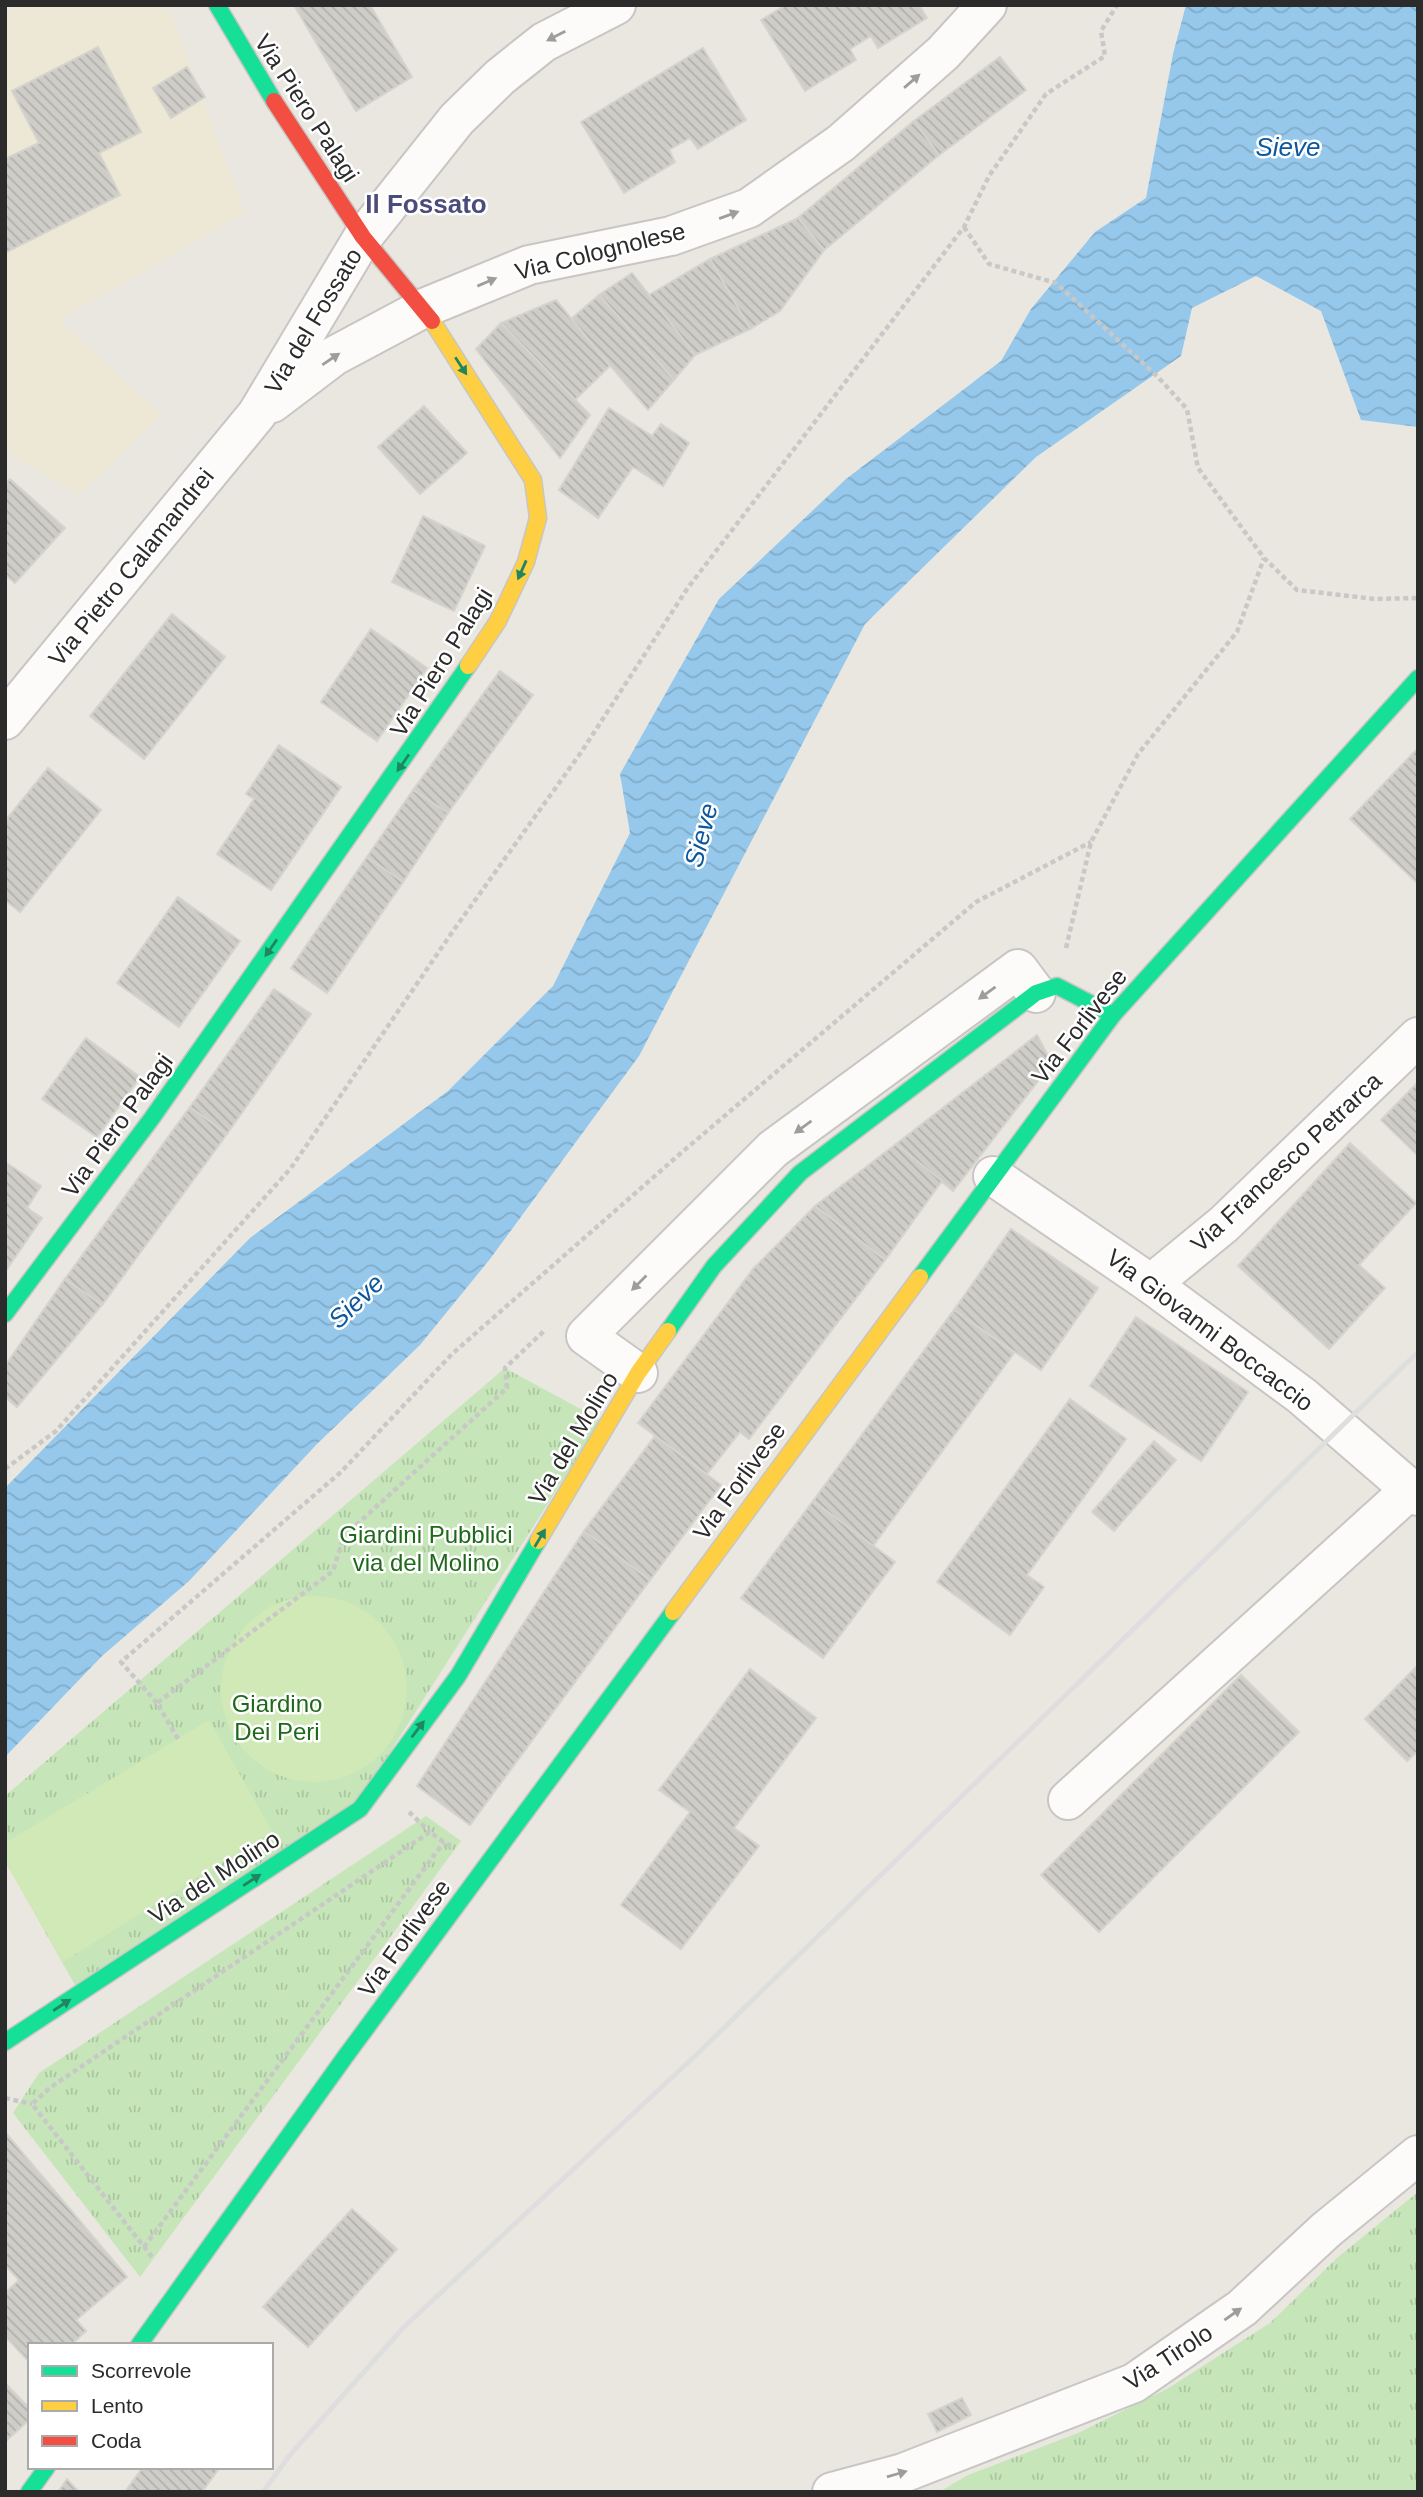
<svg xmlns="http://www.w3.org/2000/svg" width="1423" height="2497" font-family="Helvetica,sans-serif">
<defs>
<pattern id="grass-tufts" width="24" height="20" patternUnits="userSpaceOnUse" patternTransform="scale(1.75)"><rect width="24" height="20" fill="#c6e5b9"/><path d="M3 7l-1-3M5 7V3M7 7l1-3M15 17l-1-3M17 17v-4M19 17l1-3" fill="none" stroke="#aac59f"/></pattern>
<pattern id="water-waves" width="16" height="10" patternUnits="userSpaceOnUse" patternTransform="scale(1.75)"><rect width="16" height="10" fill="#95c8eb"/><path d="M0 5q4-4 8 0t8 0" fill="none" stroke="#81acca"/></pattern>
<pattern id="building-back-hatch" width="6" height="6" patternUnits="userSpaceOnUse" patternTransform="scale(1.75)"><rect width="6" height="6" fill="#cfcdc7"/><path d="M-1 5l2 2M0 0l6 6M5-1l2 2" fill="none" stroke="#b2b0ab"/></pattern>
</defs>
<rect width="100%" height="100%" fill="#eae7e0"/>
<path fill="#ede8d6" d="M21,5h139l11,8 74,200 -186,107 103,95 -83,80 -74,-44v-435z"/>
<g fill="url(#grass-tufts)">
<path d="M505,1368l96,52 -244,384 -282,181 -70,-124v-65z"/>
<path d="M426,1816l35,25 -321,436 -127,-164 26,-40z"/>
<path d="M1418,2192v300h-479l29,-17 110,-42 89,-44 103,-66 68,-66z"/>
</g>
<g fill="#d0e9b7">
<circle cx="314" cy="1689" r="93"/>
<path d="M209,1720l63,111 -209,131 -58,-101v-18z"/>
</g>
<path fill="url(#water-waves)" d="M1186,5h232v422l-57,-7 -40,-109 -65,-35 -64,32 -11,48 -145,101 -171,167 -226,432 -149,203 -70,86 -103,99 -128,137 -87,75 -97,101v-269l245,-250 198,-147 105,-105 77,-153 -10,-59 99,-175 127,-120 155,-118 30,-52 64,-77 51,-34 27,-144z"/>
<g fill="url(#building-back-hatch)" stroke="#d5d3cd" stroke-width="2">
<path d="M294,5h76l42,72 -56,34z"/>
<path d="M786,5h133l8,13 -49,30 -7,-12 -21,13 6,11 -51,31 -44,-71z"/>
<path d="M98,47l43,85 -42,21 21,42 -115,58v-94l34,-16 -27,-52z"/>
<path d="M703,48l43,72 -48,29 -8,-11 -21,12 6,12 -51,31 -43,-71z"/>
<path d="M1000,57l26,33 -87,65 -25,-34z"/>
<path d="M187,67l18,30 -34,21 -18,-30z"/>
<path d="M914,121l25,34 -115,95 -26,-32z"/>
<path d="M798,218l26,32 -44,61 -30,18 -40,-70z"/>
<path d="M710,259l40,70 -55,26 -46,-60z"/>
<path d="M632,273l63,82 -21,25 -75,-85z"/>
<path d="M599,295l75,85 -26,30 -77,-91z"/>
<path d="M556,300l54,66 -35,34 -74,-77z"/>
<path d="M501,323l89,92 -30,43 -84,-109z"/>
<path d="M424,406l43,47 -47,41 -42,-47z"/>
<path d="M609,408l43,28 9,-12 28,19 -26,43 -30,-19 -35,51 -39,-28z"/>
<path d="M10,479l55,49 -50,55 -10,-9v-90z"/>
<path d="M423,516l62,30 -31,65 -62,-29z"/>
<path d="M172,614l53,43 -81,102 -54,-43z"/>
<path d="M371,629l56,39 -50,73 -56,-39z"/>
<path d="M500,671l33,24 -85,118 -35,-23z"/>
<path d="M279,745l62,42 -70,103 -54,-36 37,-55 -8,-5z"/>
<path d="M1418,748v136l-68,-65z"/>
<path d="M48,768l53,42 -81,102 -15,-12v-79z"/>
<path d="M413,790l35,23 -45,69 -36,-25z"/>
<path d="M367,857l36,25 -76,111 -36,-25z"/>
<path d="M178,897l62,44 -61,86 -62,-44z"/>
<path d="M274,989l37,25 -84,120 -37,-27z"/>
<path d="M1037,1035l15,28 -99,128 -57,-47z"/>
<path d="M86,1038l54,39 -43,60 -55,-38z"/>
<path d="M1418,1082v74l-37,-36z"/>
<path d="M190,1107l37,27 -125,171 -37,-26z"/>
<path d="M1350,1143l66,60 -57,62 26,23 -56,61 -91,-83z"/>
<path d="M896,1144l46,37 -57,79 -70,-54z"/>
<path d="M5,1162l36,24 -14,22 15,10 -37,54z"/>
<path d="M815,1206l70,54 -136,179 -9,-7 -33,42 -69,-51 115,-154z"/>
<path d="M1011,1229l87,59 -57,82 -87,-60z"/>
<path d="M65,1279l37,26 -85,102 -12,-10v-31z"/>
<path d="M954,1310l60,43 -141,193 -60,-45z"/>
<path d="M1136,1317l112,75 -47,69 -111,-75z"/>
<path d="M1070,1399l56,40 -99,136 17,12 -34,48 -73,-53z"/>
<path d="M655,1436l66,49 -71,95 -66,-49z"/>
<path d="M1154,1441l22,19 -62,71 -22,-19z"/>
<path d="M813,1501l82,61 -72,96 -82,-60z"/>
<path d="M584,1531l66,49 -180,245 -53,-39z"/>
<path d="M1418,1665v86l-11,10 -42,-42z"/>
<path d="M750,1669l66,49 -82,110 25,18 -78,103 -60,-44 69,-93 -31,-22z"/>
<path d="M1241,1675l58,57 -200,200 -58,-57z"/>
<path d="M5,2132l122,145 -51,43 10,11 -15,14h-41v18l-25,-27v-43l14,-13 -14,-15z"/>
<path d="M352,2209l45,40 -89,98 -45,-40z"/>
<path d="M5,2383l25,26v10l-25,23z"/>
<path d="M962,2398l9,17 -34,17 -9,-18z"/>
<path d="M143,2467h77l-18,25h-77z"/>
<path d="M67,2479l12,13h-21z"/>
</g>
<g fill="none" stroke-linecap="round" stroke-linejoin="round">
<defs>
<g id="street">
<path d="M272,403l62,-47 90,-48 105,-43 142,-29 78,-28 92,-65 102,-90 44,-48"/>
<path d="M5,720l252,-306 106,-177 94,-118 43,-42 44,-35 72,-37"/>
<path d="M993,1176l158,108 151,112 116,100"/>
<path d="M1151,1284l73,-60 194,-187"/>
<path d="M638,1373l-52,-37 187,-187 245,-180 18,24"/>
<path d="M1068,1800l342,-310"/>
<path d="M832,2492l71,-19 231,-90 108,-75 84,-78 92,-75"/>
</g>
<g id="fast">
<path d="M217,5l57,96"/>
<path d="M920,1277l193,-262 305,-337"/>
<path d="M5,1314l147,-196 316,-452"/>
<path d="M668,1331l46,-65 86,-93 236,-180 21,-7 56,29"/>
<path d="M5,2042l355,-233 98,-133 80,-135"/>
<path d="M139,2345l206,-288 328,-445"/>
<path d="M29,2492l18,-25"/>
</g>
<g id="slow">
<path d="M432,321l101,159 5,38 -12,44 -28,59 -30,45"/>
<path d="M538,1541l100,-168 30,-42"/>
<path d="M673,1612l247,-335"/>
</g>
<path id="jam" d="M274,101l89,136 69,84"/>
</defs>
<use href="#street" stroke="#c7c6c5" stroke-width="42"/>
<use href="#fast" stroke="#c7c6c5" stroke-width="19"/>
<use href="#slow" stroke="#c7c6c5" stroke-width="19"/>
<use href="#jam" stroke="#c7c6c5" stroke-width="19"/>
<g stroke="#c8c8c7" stroke-width="4.5" stroke-dasharray="5 3.5" stroke-linecap="butt">
<path d="M964,227l25,37 67,19 102,94 29,32 11,59 66,90 33,32 78,9 43,-1"/>
<path d="M1066,948l25,-106 47,-88 99,-122 27,-74"/>
<path d="M5,1469l51,-38 235,-263 162,-237 129,-180 105,-162 277,-362 25,-51 57,-82 59,-38 -4,-25 16,-26"/>
<path d="M157,1703l-36,-41 220,-190 111,-118 229,-201 295,-251 115,-60"/>
<path d="M178,1739l-21,-36 176,-132 11,-35 163,-148 -2,-20 40,-38"/>
<path d="M409,1812l21,20"/>
<path d="M5,2098l27,6"/>
<path d="M144,2247l300,-405"/>
<path d="M152,2257l-120,-153 19,-17 379,-255 21,15"/>
</g>
<use href="#street" stroke="#fcfbfa" stroke-width="38"/>
<use href="#fast" stroke="#16e098" stroke-width="16"/>
<use href="#slow" stroke="#ffcf43" stroke-width="16"/>
<use href="#jam" stroke="#f24e42" stroke-width="16"/>
<path stroke="#dedede" stroke-width="5" d="M263,2492l26,-36 114,-128 292,-272 723,-704"/>
</g>
<defs><path id="oneway-solid" d="M-6-.8H1V-3.2L6.5 0L1 3.2V.8H-6Z" transform="scale(1.75)"/></defs>
<g fill="#9e9d9d">
<use href="#oneway-solid" transform="translate(556 36) rotate(153)"/>
<use href="#oneway-solid" transform="translate(912 81) rotate(-41)"/>
<use href="#oneway-solid" transform="translate(729 215) rotate(-20)"/>
<use href="#oneway-solid" transform="translate(487 282) rotate(-23)"/>
<use href="#oneway-solid" transform="translate(331 359) rotate(-34)"/>
<use href="#oneway-solid" transform="translate(987 993) rotate(144)"/>
<use href="#oneway-solid" transform="translate(803 1127) rotate(144)"/>
<use href="#oneway-solid" transform="translate(639 1283) rotate(135)"/>
<use href="#oneway-solid" transform="translate(1233 2314) rotate(-35)"/>
<use href="#oneway-solid" transform="translate(897 2474) rotate(-16)"/>
</g>
<g fill="#208662">
<use href="#oneway-solid" transform="translate(461 366) rotate(57)"/>
<use href="#oneway-solid" transform="translate(522 570) rotate(114)"/>
<use href="#oneway-solid" transform="translate(403 763) rotate(125)"/>
<use href="#oneway-solid" transform="translate(271 948) rotate(125)"/>
<use href="#oneway-solid" transform="translate(540 1538) rotate(-59)"/>
<use href="#oneway-solid" transform="translate(418 1729) rotate(-53)"/>
<use href="#oneway-solid" transform="translate(252 1880) rotate(-33)"/>
<use href="#oneway-solid" transform="translate(62 2005) rotate(-33)"/>
</g>
<g text-anchor="middle" dominant-baseline="central" stroke-width="5" stroke-linejoin="round" paint-order="stroke">
<g font-size="24" fill="#2b2b2b" stroke="#fff">
<text transform="translate(307 108) rotate(57)">Via Piero Palagi</text>
<text transform="translate(600 251) rotate(-14)">Via Colognolese</text>
<text transform="translate(313 321) rotate(-59)">Via del Fossato</text>
<text transform="translate(131 567) rotate(-51)">Via Pietro Calamandrei</text>
<text transform="translate(441 662) rotate(-58)">Via Piero Palagi</text>
<text transform="translate(1079 1026) rotate(-52)">Via Forlivese</text>
<text transform="translate(117 1125) rotate(-54)">Via Piero Palagi</text>
<text transform="translate(1286 1162) rotate(-43)">Via Francesco Petrarca</text>
<text transform="translate(1210 1330) rotate(37)">Via Giovanni Boccaccio</text>
<text transform="translate(573 1438) rotate(-59)">Via del Molino</text>
<text transform="translate(739 1481) rotate(-54)">Via Forlivese</text>
<text transform="translate(214 1877) rotate(-33)">Via del Molino</text>
<text transform="translate(404 1938) rotate(-54)">Via Forlivese</text>
<text transform="translate(1168 2357) rotate(-33)">Via Tirolo</text>
</g>
<g font-size="24" fill="#1f691a" stroke="#fff">
<text x="426" y="1534">Giardini Pubblici<tspan x="426" dy="28">via del Molino</tspan></text>
<text x="277" y="1703">Giardino<tspan x="277" dy="28">Dei Peri</tspan></text>
</g>
<g font-size="26" font-style="italic" fill="#0c579e" stroke="#fff">
<text x="1288" y="147">Sieve</text>
<text transform="translate(701 835) rotate(-75)">Sieve</text>
<text transform="translate(356 1301) rotate(-44)">Sieve</text>
</g>
<g font-size="26" font-weight="bold" fill="#4b4c7c" stroke="#fff">
<text x="426" y="204">Il Fossato</text>
</g>
</g>
<rect width="1423" height="2497" fill="none" stroke="#2b2b2b" stroke-width="14"/>
<rect x="28" y="2343" width="245" height="126" fill="#ffffff" stroke="#aaaaaa" stroke-width="2"/>
<rect x="42" y="2366" width="35" height="10" fill="#16e098" stroke="#aaaaaa" stroke-width="2"/>
<text x="91" y="2378" font-size="21" fill="#2b2b2b">Scorrevole</text>
<rect x="42" y="2401" width="35" height="10" fill="#ffcf43" stroke="#aaaaaa" stroke-width="2"/>
<text x="91" y="2413" font-size="21" fill="#2b2b2b">Lento</text>
<rect x="42" y="2436" width="35" height="10" fill="#f24e42" stroke="#aaaaaa" stroke-width="2"/>
<text x="91" y="2448" font-size="21" fill="#2b2b2b">Coda</text>
</svg>
